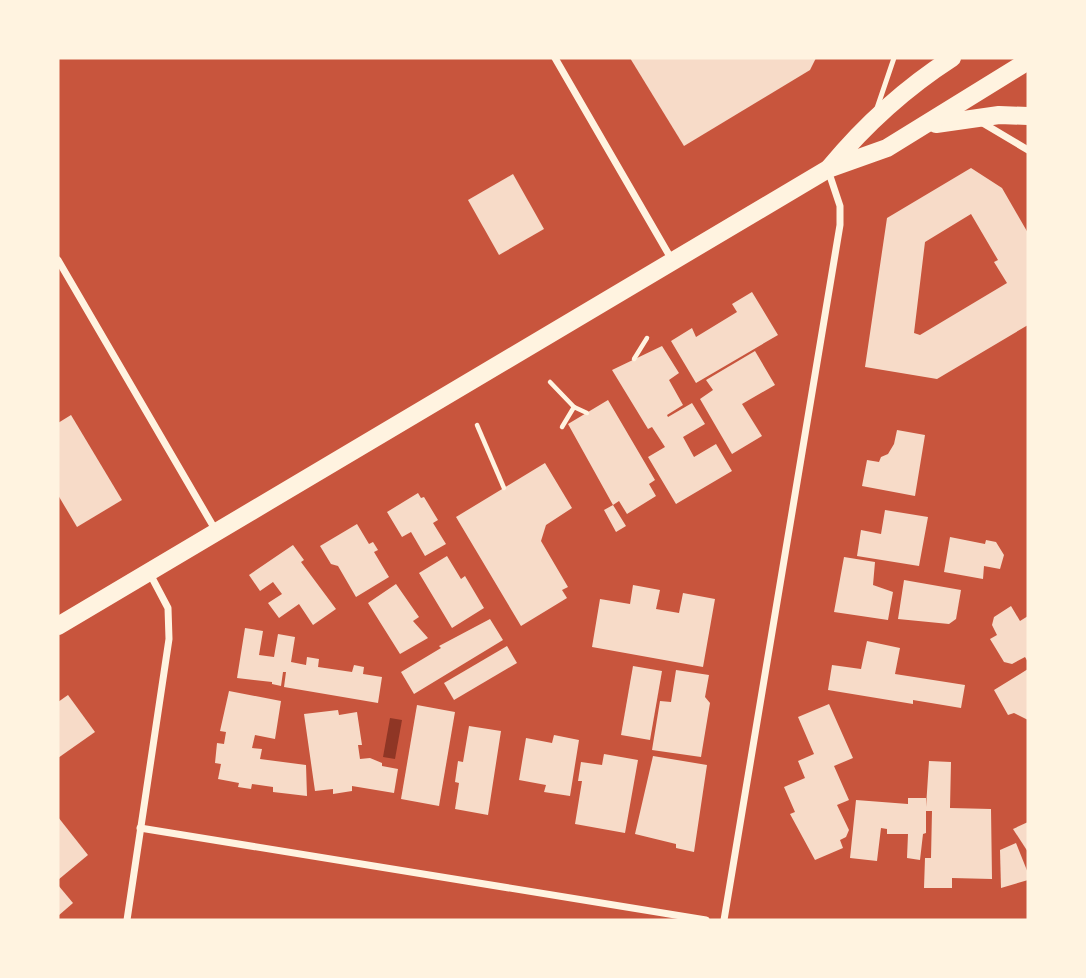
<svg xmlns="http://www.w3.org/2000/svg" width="1086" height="978" font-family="Overpass,sans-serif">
<rect width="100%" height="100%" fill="#c8553d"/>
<path fill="#8f3625" d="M390,718l12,2 -7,39 -12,-2z"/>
<g fill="#f7dbc8" fill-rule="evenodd">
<path d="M630,58h186l-6,12 -126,76z"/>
<path d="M971,168l31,20 26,45v92l-91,54 -72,-12 22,-149zM971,214l27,46 -4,2 13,21 -87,52 -6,-2 11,-91z"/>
<path d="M513,174l31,55 -45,26 -31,-55z"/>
<path d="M752,292l26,43 -82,48 -25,-42 21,-13 4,9 41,-25 -5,-8z"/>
<path d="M662,346l17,27 -10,7 14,25 -16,10 1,2 24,-14 13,21 -22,13 11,20 22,-13 16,27 -56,33 -28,-47 17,-10 -13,-20 -4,2 -36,-59z"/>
<path d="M755,351l20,34 -33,19 20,32 -30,18 -32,-55 13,-9 -7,-10z"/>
<path d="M608,400l47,80 -6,4 7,12 -29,18 -8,-13 -6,4 13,21 -10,6 -12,-22 9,-5 -45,-81z"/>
<path d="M71,415l51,85 -45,27 -19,-32v-72z"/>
<path d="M897,430l28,5 -10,61 -53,-10 5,-26 12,2 2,-5 7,-3 6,-10z"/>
<path d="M545,463l27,45 -26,17 -5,16 27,46 -6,3 5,8 -46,28 -65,-109z"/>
<path d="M418,493l3,5 3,-1 14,23 -5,3 13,21 -21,12 -14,-24 -9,5 -15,-25z"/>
<path d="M885,510l43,7 -9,49 -62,-10 4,-26 20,4z"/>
<path d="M357,524l12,20 4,-2 5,8 -4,2 15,25 -33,20 -18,-31 -7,-2 -11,-18z"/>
<path d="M950,537l35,7 1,-4 10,2 8,13 -4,14 -16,-3 -1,13 -39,-7z"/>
<path d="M293,545l11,15 -3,2 35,47 -23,16 -14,-21 -20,14 -11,-15 14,-9 -9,-12 -13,9 -11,-16z"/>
<path d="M447,556l14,23 4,-3 19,32 -32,20 -33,-55z"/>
<path d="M844,557l31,5 -2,23 20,7 -5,28 -54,-8z"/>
<path d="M904,580l57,10 -5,29 -7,5 -51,-5z"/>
<path d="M396,584l23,33 -6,4 15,17 -28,16 -32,-51z"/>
<path d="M633,585l27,5 -4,19 23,4 4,-20 32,6 -12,68 -111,-20 8,-48 30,5z"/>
<path d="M1011,606l9,15 8,-5v46l-3,-5 -13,7 -8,-2 -14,-23 7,-4 -5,-10 2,-8z"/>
<path d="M490,619l13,21 -89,54 -13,-22 40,-24 -2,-2z"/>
<path d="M245,628l18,3 -4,24 15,2 4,-23 17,3 -4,25 15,3 1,-8 12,2 -1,8 34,5 2,-7 10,2 -1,7 19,3 -4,26 -94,-16 2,-15h-3l-2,14 -9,-2v-2l-35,-4z"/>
<path d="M867,641l33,7 -5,26 70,11 -4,23 -48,-8v4l-85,-14 4,-25 29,4z"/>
<path d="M507,646l10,17 -63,37 -10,-17z"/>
<path d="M633,666l29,5 -12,69 -29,-5z"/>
<path d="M1028,669v51l-14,-7 -6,2 -14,-25z"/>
<path d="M676,670l33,5 -4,22 5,6 -9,54 -49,-7 8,-49 11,1z"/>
<path d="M229,691l52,10 -6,38 -20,-4 -3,13 10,1 -2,10 46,6 1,31 -34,-4v-5l-21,-3 -1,5 -13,-2 1,-4 -21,-4 3,-15 -6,-1 2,-20 7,1 2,-12 -6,-1z"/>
<path d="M68,695l27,37 -37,26v-56z"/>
<path d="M829,704l24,54 -19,8 15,34 -12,5 12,25 -3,7 -6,3 3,8 -28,12 -25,-46 5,-2 -11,-25 21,-9 -7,-17 16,-7 -16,-37z"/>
<path d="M417,705l38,7 -16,94 -38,-7z"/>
<path d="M338,710l1,5 18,-3 5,33h-4l2,14 10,-1 12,5v3l16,3 -4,24 -42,-7v5l-19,3v-5l-18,2 -11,-77z"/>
<path d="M469,726l32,5 -13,84 -33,-6 4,-26 -4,-1 3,-21 5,1z"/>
<path d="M554,735l25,5 -9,56 -26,-4 2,-7 -27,-5 7,-42 26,5z"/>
<path d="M604,754l34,6 -13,73 -50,-9 7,-43h-4l3,-19 21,3z"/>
<path d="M653,756l54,9 -13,87 -18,-4v-4l-41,-10z"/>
<path d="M929,761l22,1 -1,46 41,1 1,70 -40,-1v10h-28l1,-30h6l1,-47h-6v22l-3,1 -3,26 -13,-2 1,-24h-21v-5l-6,-1 -4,33 -27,-3 6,-58 52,4v-6h18v9z"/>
<path d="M58,817l30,38 -30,25z"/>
<path d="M1028,822v30l-15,-23z"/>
<path d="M1016,843l12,30v7l-27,8 -1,-38z"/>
<path d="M58,885l15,18 -15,13z"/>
</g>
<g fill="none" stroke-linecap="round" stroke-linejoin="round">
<g stroke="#fff3e0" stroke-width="4.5">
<path d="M634,359l13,-21"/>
<path d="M550,382l24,25 13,6"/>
<path d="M477,425l27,63"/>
<path d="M562,427l12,-20"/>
</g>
<path stroke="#fff3e0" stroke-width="5" d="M877,108l17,-50"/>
<g stroke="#fff3e0" stroke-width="7">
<path d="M555,58l117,202"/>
<path d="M981,122l47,28"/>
<path d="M58,260l158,271"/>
<path d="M140,828l566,92"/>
<path d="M127,920l42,-281 -1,-31 -19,-36"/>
<path d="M724,920l116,-695v-19l-12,-36"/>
</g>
<g stroke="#fff3e0" stroke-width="18">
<path d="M936,124l63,-9 29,1"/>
<path d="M830,167c34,-41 77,-80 122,-109"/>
<path d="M58,626l770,-457 59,-21 141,-87"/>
</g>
</g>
<rect width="1086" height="978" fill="none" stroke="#fff3e0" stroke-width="119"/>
</svg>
